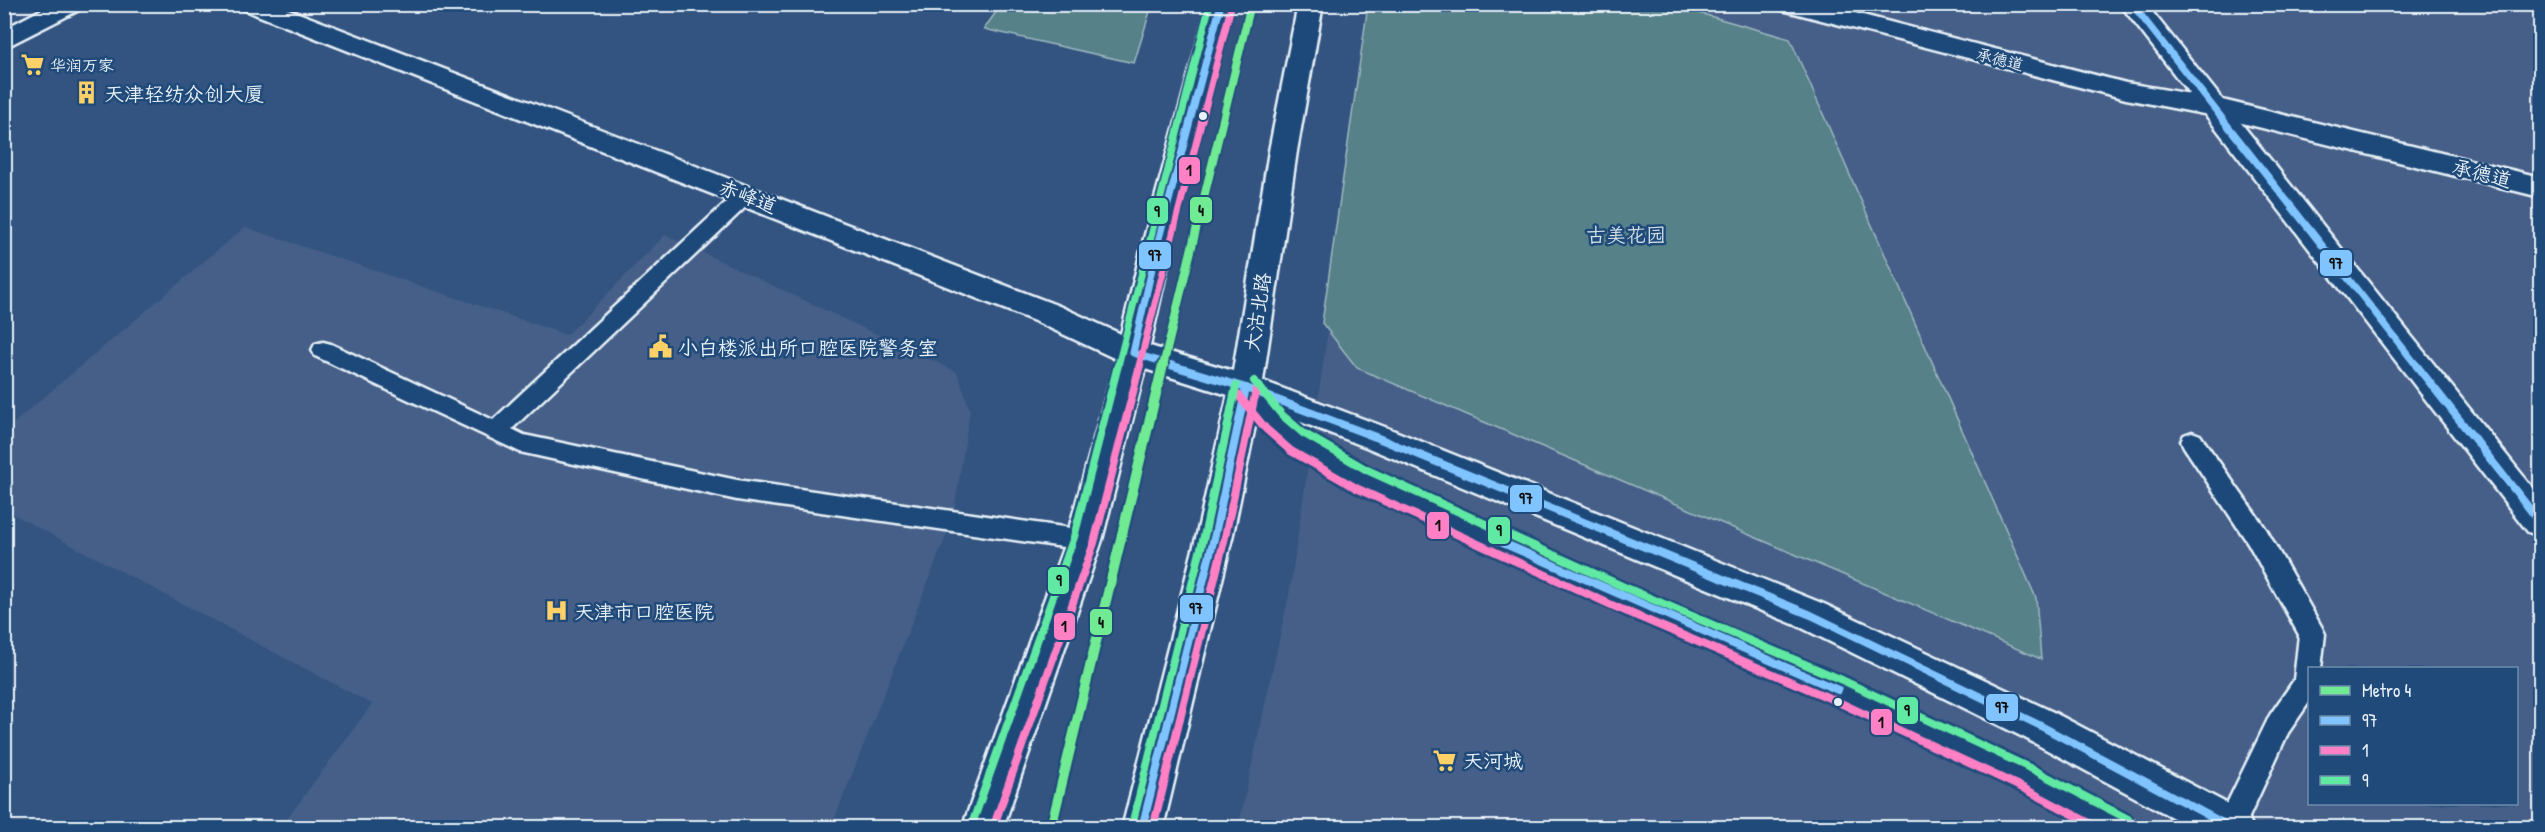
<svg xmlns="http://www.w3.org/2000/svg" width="2545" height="832" font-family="'Patrick Hand','LXGW WenKai TC',sans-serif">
<rect width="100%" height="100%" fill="#335481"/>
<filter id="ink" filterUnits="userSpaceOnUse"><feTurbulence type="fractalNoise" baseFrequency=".0167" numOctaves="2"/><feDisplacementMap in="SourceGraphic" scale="12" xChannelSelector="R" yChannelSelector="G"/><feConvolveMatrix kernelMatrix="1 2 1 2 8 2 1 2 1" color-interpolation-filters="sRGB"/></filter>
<g filter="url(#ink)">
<g fill="#455f88" fill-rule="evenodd">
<path d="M1376,5h1164v822l-1302,1 51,-233zM2310,668h206v136h-206z"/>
<path d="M245,227l322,108 98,-100 292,137 13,38 -17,108 -122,310 -550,-1 91,-123 -367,-194 -1,-79z"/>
</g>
<g fill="#568189" stroke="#9fb9c0" stroke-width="1.5">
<path d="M1001,5v-1l151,1 -18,58 -150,-34z"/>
<path d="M1368,5h303l119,34 246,559 5,61 -684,-291 -35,-45z"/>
</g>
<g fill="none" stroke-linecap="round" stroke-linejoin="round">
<defs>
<g id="service">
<path d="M746,188l7,2 3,5 -3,5 -241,229 12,6 213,45 347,50 9,3 3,7 -3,7 -9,3 -347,-50 -217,-48 -205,-96 -3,-6 3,-6 8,-2 8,2 162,76 246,-230z"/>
<path d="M1246,380l8,2 28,34 23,20 65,36 259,117 218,93 193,89 93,48 4,9h-43l-74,-39 -191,-91 -218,-93 -257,-119 -65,-38 -23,-20 -31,-40 3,-6z"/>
<path d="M2192,432l8,3 66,94 55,97 4,8 -4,34h-11v33l-22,32 -44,95 -28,-2 54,-111 24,-35 5,-45 -51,-92 -64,-96 -3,-6 3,-6z"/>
</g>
<g id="minor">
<path d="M52,4h32l-3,5 -77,39v-19z"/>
<path d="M1776,4h44l306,79 88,15 326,79v20l-326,-81 -88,-17 -347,-90z"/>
</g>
<path id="tertiary" d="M2120,4h26l394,493v39l-12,-4z"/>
<path id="secondary" d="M239,4h36l784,302 62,28 22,-92 65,-238h25l-60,238 -23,104 83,25 36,-220 29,-147h25l-26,147 -34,230 127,48 434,175 229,108 194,102 6,14h-61l-167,-90 -227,-112 -432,-179 -107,-41 -26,128 -70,294h-41l75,-294 31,-139 -83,-26 -43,171 -99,288h-41l104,-288 50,-181 -79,-37 -795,-313z"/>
</defs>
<use href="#service" stroke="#e8f1f8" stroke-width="5"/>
<use href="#minor" stroke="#e8f1f8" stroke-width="5"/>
<use href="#tertiary" stroke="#e8f1f8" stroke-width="5"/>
<use href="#secondary" stroke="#e8f1f8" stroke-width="5"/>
<use href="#service" fill="#1f4a7a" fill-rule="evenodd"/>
<use href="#minor" fill="#1f4a7a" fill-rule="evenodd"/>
<use href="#tertiary" fill="#1f4a7a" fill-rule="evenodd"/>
<use href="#secondary" fill="#1f4a7a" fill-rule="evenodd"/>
<defs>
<g id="bus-1-far1">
<path d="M2132,4l285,362"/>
<path d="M1175,366l-42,-13 25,-111 63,-238"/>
</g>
<g id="bus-1">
<path d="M1170,365l76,23 132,50 433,177 228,110 193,103"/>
<path d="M2416,365l124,157"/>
<path d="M1496,540l342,150"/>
<path d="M1142,828l73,-294 31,-146"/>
</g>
<path id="bus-2-far1" d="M1139,366l92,-359"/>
<g id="bus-2">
<path d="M1238,395l28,34 25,22 67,38 258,118 218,93 191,89 74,39"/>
<path d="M993,828l101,-285 46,-178"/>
<path d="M1153,828l72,-291 31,-147"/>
</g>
<path id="bus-3-far1" d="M1118,366l92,-362"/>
<g id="bus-3">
<path d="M1254,381l28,34 21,18 64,37 257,117 218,93 192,90 94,49"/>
<path d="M972,824l102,-287 44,-172"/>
<path d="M1132,825l73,-293 31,-146"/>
</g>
</defs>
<use href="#bus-1-far1" stroke="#1f4a7a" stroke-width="10"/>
<use href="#bus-1" stroke="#1f4a7a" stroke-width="13"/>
<use href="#bus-2-far1" stroke="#1f4a7a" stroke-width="10"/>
<use href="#bus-2" stroke="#1f4a7a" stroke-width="13"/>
<use href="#bus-3-far1" stroke="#1f4a7a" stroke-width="10"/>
<use href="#bus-3" stroke="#1f4a7a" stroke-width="13"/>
<use href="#bus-1-far1" stroke="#80c4ff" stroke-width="7"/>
<use href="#bus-1" stroke="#80c4ff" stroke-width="8"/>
<use href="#bus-2-far1" stroke="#ff80c5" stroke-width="7"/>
<use href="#bus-2" stroke="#ff80c5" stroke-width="8"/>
<use href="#bus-3-far1" stroke="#60e9a3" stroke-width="7"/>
<use href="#bus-3" stroke="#60e9a3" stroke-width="8"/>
<defs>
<path id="metro-1-far1" d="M1163,366l88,-362"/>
<path id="metro-1" d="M1051,828l112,-463"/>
</defs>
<use href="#metro-1-far1" stroke="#1f4a7a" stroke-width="11"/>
<use href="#metro-1" stroke="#1f4a7a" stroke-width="14"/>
<use href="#metro-1-far1" stroke="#71ea94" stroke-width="8"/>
<use href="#metro-1" stroke="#71ea94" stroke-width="10"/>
</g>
</g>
<defs>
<symbol id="supermarket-bare" viewBox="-9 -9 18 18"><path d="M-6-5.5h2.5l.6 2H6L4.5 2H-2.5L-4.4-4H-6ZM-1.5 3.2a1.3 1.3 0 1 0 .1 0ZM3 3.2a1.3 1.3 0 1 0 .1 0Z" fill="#ffd166" stroke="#1f4a7a" stroke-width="2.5" paint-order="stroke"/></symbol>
<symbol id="building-bare" viewBox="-9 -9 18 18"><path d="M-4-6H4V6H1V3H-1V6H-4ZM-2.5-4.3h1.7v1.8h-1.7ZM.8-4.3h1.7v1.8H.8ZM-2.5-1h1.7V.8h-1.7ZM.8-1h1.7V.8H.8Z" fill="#ffd166" stroke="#1f4a7a" stroke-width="2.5" paint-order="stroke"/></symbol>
<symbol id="civic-bare" viewBox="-9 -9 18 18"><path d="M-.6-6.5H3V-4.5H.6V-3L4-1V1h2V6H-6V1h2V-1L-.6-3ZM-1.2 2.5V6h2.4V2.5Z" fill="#ffd166" stroke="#1f4a7a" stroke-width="2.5" paint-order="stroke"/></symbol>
<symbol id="hospital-bare" viewBox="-9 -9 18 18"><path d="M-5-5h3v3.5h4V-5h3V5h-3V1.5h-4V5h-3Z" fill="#ffd166" stroke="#1f4a7a" stroke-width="2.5" paint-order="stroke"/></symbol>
</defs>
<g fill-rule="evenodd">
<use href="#supermarket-bare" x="16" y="48" width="33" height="33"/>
<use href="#building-bare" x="70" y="76" width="33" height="33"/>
<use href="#civic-bare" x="644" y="330" width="33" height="33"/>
<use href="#hospital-bare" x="540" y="594" width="33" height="33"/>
<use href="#supermarket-bare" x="1428" y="744" width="33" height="33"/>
</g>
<g fill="#e8f1f8" stroke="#1f4a7a" stroke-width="2">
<circle cx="1203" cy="116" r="5"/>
<circle cx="1838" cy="702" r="5"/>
</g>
<g text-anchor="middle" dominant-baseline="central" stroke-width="5" stroke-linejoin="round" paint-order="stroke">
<g font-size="16" fill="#e8f1f8" stroke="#1f4a7a">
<text transform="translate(2000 59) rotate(14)">承德道</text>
</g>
<g font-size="16" fill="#e8f1f8" stroke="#1f4a7a" text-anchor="start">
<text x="50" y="65">华润万家</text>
</g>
<g font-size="20" fill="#e8f1f8" stroke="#1f4a7a" text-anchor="start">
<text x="104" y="93">天津轻纺众创大厦</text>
<text x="678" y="347">小白楼派出所口腔医院警务室</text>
<text x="574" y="611">天津市口腔医院</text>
<text x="1463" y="760">天河城</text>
</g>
<g font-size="20" fill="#e8f1f8" stroke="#1f4a7a">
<text transform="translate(2482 173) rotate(14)">承德道</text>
<text transform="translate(748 196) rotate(21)">赤峰道</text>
<text transform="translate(1257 312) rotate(-81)">大沽北路</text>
</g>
<g font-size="20" fill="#d2e0e7" stroke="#1f4a7a">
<text x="1626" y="234">古美花园</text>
</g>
</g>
<g stroke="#1f4a7a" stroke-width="2">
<rect x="1178" y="156" width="23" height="29" rx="6" fill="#ff80c5"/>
<rect x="1189" y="196" width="24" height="28" rx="6" fill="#71ea94"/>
<rect x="1146" y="197" width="23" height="28" rx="6" fill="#60e9a3"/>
<rect x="1138" y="241" width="34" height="29" rx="6" fill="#80c4ff"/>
<rect x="2319" y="249" width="34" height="28" rx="6" fill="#80c4ff"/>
<rect x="1509" y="484" width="34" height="29" rx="6" fill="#80c4ff"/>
<rect x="1426" y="511" width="24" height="29" rx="6" fill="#ff80c5"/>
<rect x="1487" y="516" width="24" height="29" rx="6" fill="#60e9a3"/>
<rect x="1047" y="566" width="23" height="29" rx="6" fill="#60e9a3"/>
<rect x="1179" y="594" width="35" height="29" rx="6" fill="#80c4ff"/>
<rect x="1089" y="608" width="24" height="28" rx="6" fill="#71ea94"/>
<rect x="1053" y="612" width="23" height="29" rx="6" fill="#ff80c5"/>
<rect x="1985" y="693" width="34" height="29" rx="6" fill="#80c4ff"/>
<rect x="1896" y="696" width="23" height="29" rx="6" fill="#60e9a3"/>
<rect x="1870" y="708" width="23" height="28" rx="6" fill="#ff80c5"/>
</g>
<g font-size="16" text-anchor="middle" font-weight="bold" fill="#111">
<text x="1189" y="176">1</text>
<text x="1201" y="216">4</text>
<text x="1157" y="217">9</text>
<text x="1155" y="261">97</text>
<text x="2336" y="269">97</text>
<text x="1526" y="504">97</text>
<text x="1438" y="531">1</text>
<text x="1499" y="536">9</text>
<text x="1059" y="586">9</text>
<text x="1196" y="614">97</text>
<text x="1101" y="628">4</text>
<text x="1064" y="632">1</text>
<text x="2002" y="713">97</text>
<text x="1907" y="716">9</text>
<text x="1881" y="728">1</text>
</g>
<rect width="2545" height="832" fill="none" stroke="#1f4a7a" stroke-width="24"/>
<rect x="12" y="12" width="2521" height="808" fill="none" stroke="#e8f1f8" stroke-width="2" filter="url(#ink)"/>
<rect x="2308" y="667" width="210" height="138" fill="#1f4a7a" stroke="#6f8dac" stroke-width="1.5"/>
<rect x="2320" y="686" width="30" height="9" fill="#71ea94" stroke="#6f8dac" stroke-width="1.5"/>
<text x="2362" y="697" font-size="18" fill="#e8f1f8">Metro 4</text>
<rect x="2320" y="716" width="30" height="9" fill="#80c4ff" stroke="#6f8dac" stroke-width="1.5"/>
<text x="2362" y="727" font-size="18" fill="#e8f1f8">97</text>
<rect x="2320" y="746" width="30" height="9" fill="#ff80c5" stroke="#6f8dac" stroke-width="1.5"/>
<text x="2362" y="757" font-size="18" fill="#e8f1f8">1</text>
<rect x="2320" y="776" width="30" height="9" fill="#60e9a3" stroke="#6f8dac" stroke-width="1.5"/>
<text x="2362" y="787" font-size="18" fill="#e8f1f8">9</text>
</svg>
